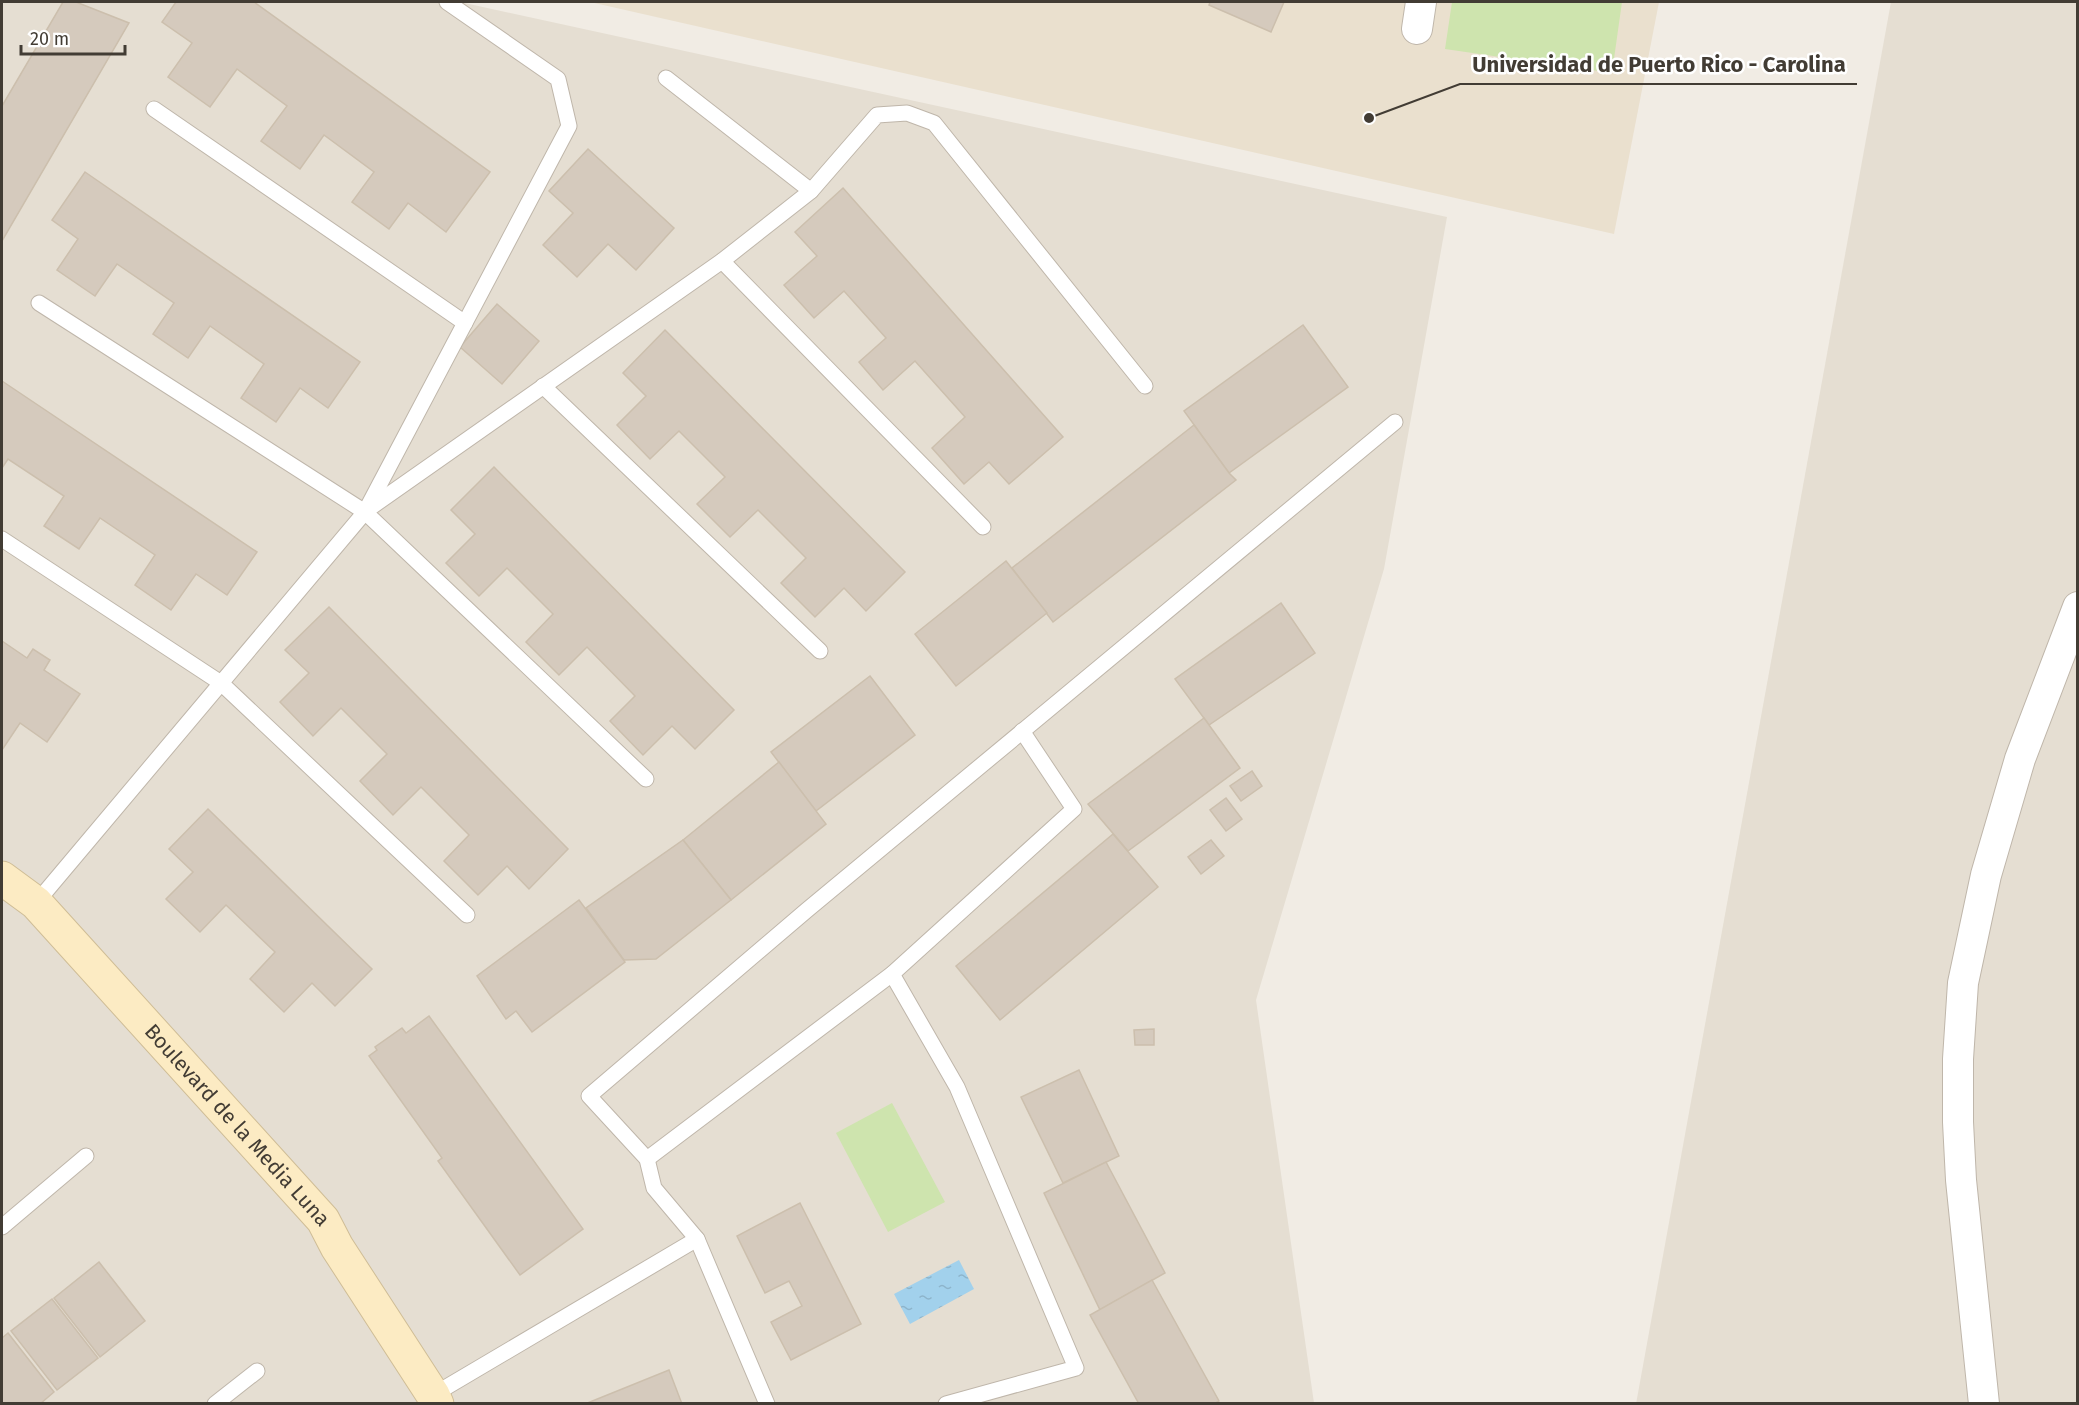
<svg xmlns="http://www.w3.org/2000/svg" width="2079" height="1405" font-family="'Fira Sans',sans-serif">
<defs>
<pattern id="water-ripples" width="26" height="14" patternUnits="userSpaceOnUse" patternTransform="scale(1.5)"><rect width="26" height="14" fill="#a2d1ec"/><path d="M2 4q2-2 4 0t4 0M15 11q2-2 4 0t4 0" fill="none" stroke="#8db4cb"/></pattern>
</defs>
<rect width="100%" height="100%" fill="#f1ece4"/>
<g fill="#e5ded2">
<path d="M2,2h458l987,215 -63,352 -128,431 58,403 -1312,1z"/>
<path d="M1891,2h186v1401l-441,1z"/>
</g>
<path fill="#eae0ce" d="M590,2h1069l-45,232z"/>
<g fill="#cee4ae">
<path d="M1452,2h170l-10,71 -167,-24z"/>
<path d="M892,1103l53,99 -57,30 -52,-99z"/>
</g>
<path fill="url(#water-ripples)" d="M959,1260l15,29 -64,35 -16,-30z"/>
<g fill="#d5cabd" stroke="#ccbfad" stroke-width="1.5">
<path d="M63,2h13l53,21 -127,218v-135z"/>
<path d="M176,2h78l236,170 -44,60 -38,-29 -19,26 -37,-27 22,-30 -50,-37 -24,34 -39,-28 26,-35 -50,-37 -27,38 -42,-30 24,-34 -30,-21z"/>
<path d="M1210,2h74l-13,30 -62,-27z"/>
<path d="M588,149l86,79 -38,42 -28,-26 -31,33 -34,-32 30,-32 -24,-22z"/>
<path d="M85,172l275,190 -32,46 -28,-20 -24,34 -35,-24 23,-34 -54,-38 -22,32 -35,-24 21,-31 -57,-39 -22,32 -38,-26 21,-31 -26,-19z"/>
<path d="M843,188l220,249 -54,47 -20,-22 -25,22 -32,-36 33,-31 -50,-56 -32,29 -24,-28 27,-24 -42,-47 -30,27 -30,-33 33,-29 -22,-24z"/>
<path d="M497,304l42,37 -37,43 -42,-37z"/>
<path d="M1303,325l45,62 -119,86 -45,-62z"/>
<path d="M665,330l240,242 -39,39 -22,-23 -29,29 -34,-34 25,-25 -48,-48 -28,27 -33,-33 28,-27 -46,-46 -29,28 -33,-34 29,-29 -23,-23z"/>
<path d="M2,381l255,171 -30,43 -31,-21 -25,36 -36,-25 20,-30 -55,-37 -21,31 -35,-23 20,-30 -56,-37 -6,9z"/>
<path d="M1194,425l35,48 7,7 -183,142 -41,-54z"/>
<path d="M494,467l240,243 -39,39 -23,-23 -29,29 -33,-34 25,-25 -48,-49 -28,28 -33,-33 27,-28 -46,-46 -28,28 -33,-33 29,-29 -24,-24z"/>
<path d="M1006,561l41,52 -91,73 -41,-52z"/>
<path d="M1281,603l34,50 -106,72 -34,-46z"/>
<path d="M329,607l239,242 -39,40 -22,-23 -29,29 -34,-34 25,-26 -48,-48 -28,28 -33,-34 27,-27 -46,-46 -28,28 -33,-34 29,-29 -24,-23z"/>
<path d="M2,641l25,17 6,-9 17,11 -6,10 36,24 -33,48 -27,-19 -18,27z"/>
<path d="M870,676l45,59 -99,76 -45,-59z"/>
<path d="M1204,718l36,50 -112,83 -40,-47z"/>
<path d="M779,762l47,62 -95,76 -48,-60z"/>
<path d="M1252,771l10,15 -21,15 -11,-15z"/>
<path d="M1226,798l16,21 -16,12 -16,-21z"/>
<path d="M208,809l164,160 -37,37 -23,-23 -28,29 -34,-33 25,-27 -49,-47 -26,27 -34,-33 27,-27 -24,-23z"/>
<path d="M1113,834l45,53 -158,133 -44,-54z"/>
<path d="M683,840l48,60 -75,59 -32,1 -38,-52z"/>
<path d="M1211,840l13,16 -23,18 -13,-17z"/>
<path d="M579,900l46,62 -93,70 -16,-21 -10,8 -29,-43z"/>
<path d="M429,1016l154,213 -63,46 -82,-114 4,-3 -73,-102 8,-6 -2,-3 27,-19 4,5z"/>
<path d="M1154,1029v16h-19l-1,-15z"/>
<path d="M1079,1070l40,86 -56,27 -42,-86z"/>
<path d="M1106,1162l59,111 -65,37 -56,-117z"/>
<path d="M800,1203l61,121 -70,36 -20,-38 31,-16 -13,-25 -24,12 -28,-57z"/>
<path d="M99,1262l46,59 -45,36 -46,-59z"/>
<path d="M1152,1280l67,121 -5,3h-75l-49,-89z"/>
<path d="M52,1299l46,59 -41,32 -46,-59z"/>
<path d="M8,1333l46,59 -14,12h-38v-66z"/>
<path d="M669,1370l13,34h-97z"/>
</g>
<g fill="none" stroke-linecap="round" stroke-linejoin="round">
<defs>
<g id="lane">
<path d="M666,78l145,113"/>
<path d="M154,109l311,214"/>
<path d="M722,261l261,266"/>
<path d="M39,303l326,209 281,267"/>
<path d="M543,386l277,265"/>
<path d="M367,510l355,-249 89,-70 66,-76 30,-2 27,10 211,263"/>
<path d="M2,539l219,144 246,232"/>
<path d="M36,903l329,-391 204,-386 -11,-47 -111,-77"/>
<path d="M892,974l65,113 119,281 -130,36"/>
<path d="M647,1159l245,-185 182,-165 -52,-78"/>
<path d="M2,1227l84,-71"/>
<path d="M433,1395l264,-156"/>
<path d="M215,1404l42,-33"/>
<path d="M767,1404l-70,-165 -43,-51 -7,-29 -58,-63 218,-186 588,-488"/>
</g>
<g id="street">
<path d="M1417,29l4,-27"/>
<path d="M1984,1404l-23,-224 -3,-58v-63l5,-76 23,-108 34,-116 58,-152"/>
</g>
<g id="secondary">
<path id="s1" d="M2,878l34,25 287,317 14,27 96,148 4,9"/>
</g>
</defs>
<use href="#lane" stroke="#bfb6aa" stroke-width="17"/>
<use href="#street" stroke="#bfb6aa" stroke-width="32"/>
<use href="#secondary" stroke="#cfbd96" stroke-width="35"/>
<use href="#lane" stroke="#fff" stroke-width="15"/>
<use href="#street" stroke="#fff" stroke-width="30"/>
<use href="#secondary" stroke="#fcebc3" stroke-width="33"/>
</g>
<g text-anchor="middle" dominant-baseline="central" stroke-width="5" stroke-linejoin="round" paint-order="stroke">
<g font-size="21" fill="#423c34" stroke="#fff">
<text stroke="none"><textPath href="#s1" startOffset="342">Boulevard de la Media Luna</textPath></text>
</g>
</g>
<path fill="none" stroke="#423c34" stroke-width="2" d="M1369 118L1460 84H1857"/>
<circle fill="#423c34" stroke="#fff" stroke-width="2" cx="1369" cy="118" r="6"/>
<g font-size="22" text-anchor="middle" font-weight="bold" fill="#423c34" stroke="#fff" stroke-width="5" stroke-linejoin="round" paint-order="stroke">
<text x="1659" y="72">Universidad de Puerto Rico - Carolina</text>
</g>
<rect width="2079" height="1405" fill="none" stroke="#423c34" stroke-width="6"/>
<path d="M21 45v9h104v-9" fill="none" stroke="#423c34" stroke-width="3"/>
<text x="30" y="45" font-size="18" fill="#423c34" stroke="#ffffff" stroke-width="4.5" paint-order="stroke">20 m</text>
</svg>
